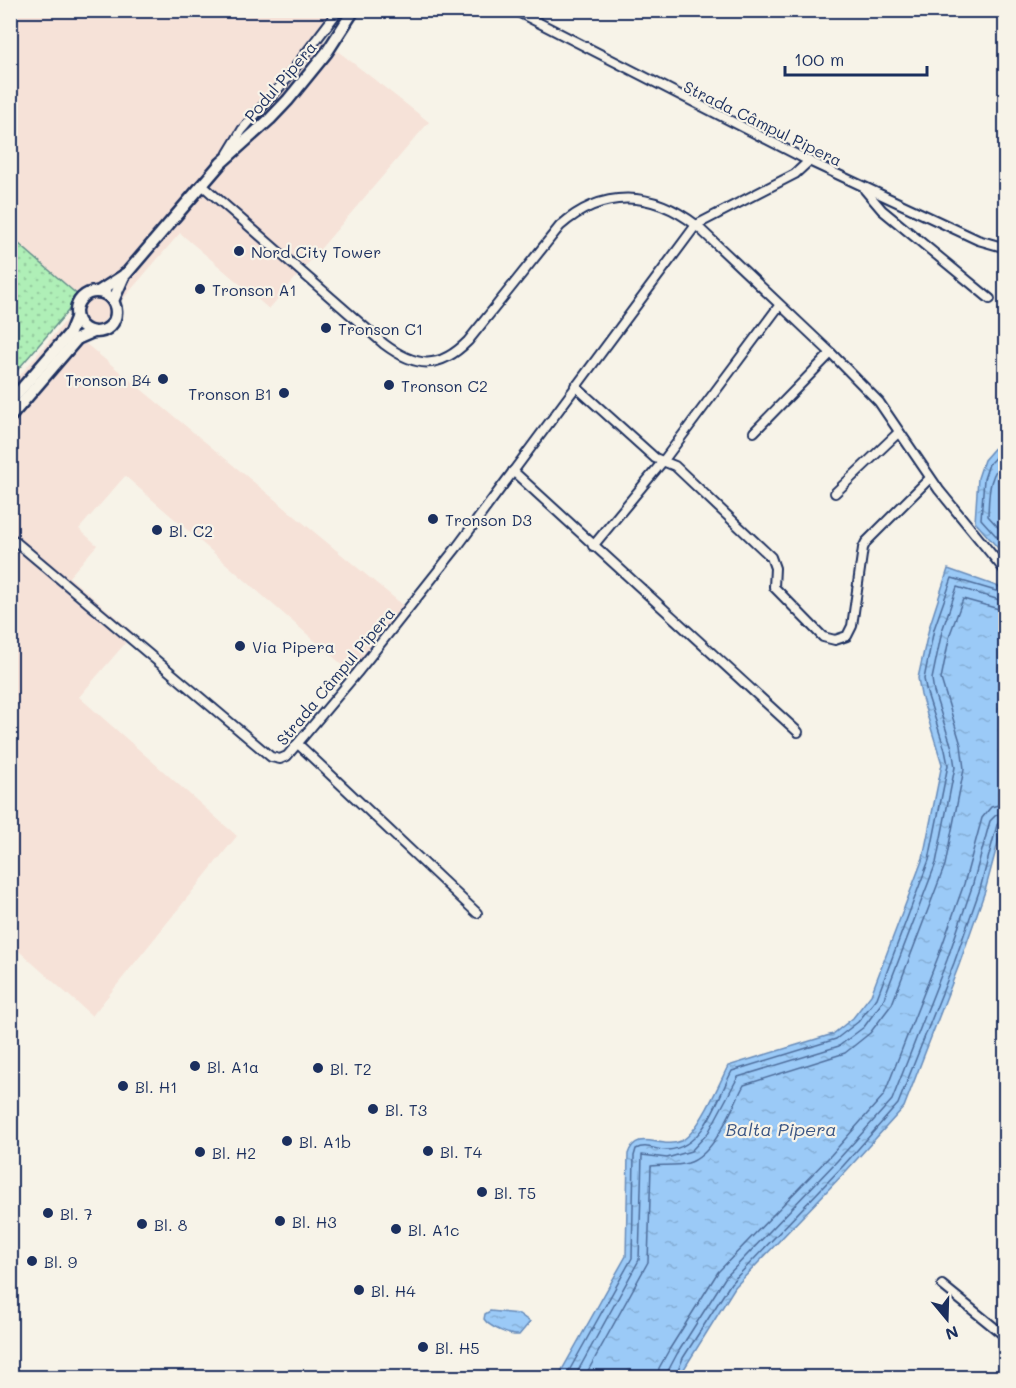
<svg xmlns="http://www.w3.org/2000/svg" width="1016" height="1388" font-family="Mali,sans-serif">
<defs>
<pattern id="grass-dots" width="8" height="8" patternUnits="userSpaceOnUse" patternTransform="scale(1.5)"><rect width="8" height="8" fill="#afefb7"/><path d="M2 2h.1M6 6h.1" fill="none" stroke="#96cda0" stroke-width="1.8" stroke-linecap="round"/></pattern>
<pattern id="water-ripples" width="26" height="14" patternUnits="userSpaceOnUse" patternTransform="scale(1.5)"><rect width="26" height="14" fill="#9bcaf7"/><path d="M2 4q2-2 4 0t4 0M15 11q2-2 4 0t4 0" fill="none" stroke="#85aed6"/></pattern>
</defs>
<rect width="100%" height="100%" fill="#f7f3e8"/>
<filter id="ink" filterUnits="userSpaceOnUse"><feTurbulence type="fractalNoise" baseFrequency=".0167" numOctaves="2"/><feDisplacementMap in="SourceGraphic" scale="12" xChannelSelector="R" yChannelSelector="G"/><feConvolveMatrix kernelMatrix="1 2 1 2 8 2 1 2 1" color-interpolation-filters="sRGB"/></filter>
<g filter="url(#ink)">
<path fill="#f6e2d8" d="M11,11h324l-18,24 112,87 -160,187 -89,-76 -95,110 319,263 -51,68 -228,-198 -46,53 18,16 -28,32 65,56 -55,64 158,139 -145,180 -81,-72v-558l72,-86 -72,-63z"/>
<path fill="url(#grass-dots)" stroke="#658f8a" stroke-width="1.5" d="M11,237l69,60 -66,77 -4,-3z"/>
<g fill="url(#water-ripples)" stroke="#688cba" stroke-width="1.5">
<path d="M1005,436v120l-30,-34 3,-44 6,-18z"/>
<path d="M948,569l57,20 -2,235 -18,67 -26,74 -55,142 -57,63 -112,117 -56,90h-121l68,-121 2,-102c9,-27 32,-4 53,-13 17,-7 38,-57 47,-75l105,-32 20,-16 18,-23 52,-137 19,-94 -21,-69 -3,-17 11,-50z"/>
<path d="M490,1311l29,3 11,8 -11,13c-9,1 -30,-8 -35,-16l1,-5z"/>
</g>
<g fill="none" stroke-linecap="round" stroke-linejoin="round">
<g stroke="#4e6d9b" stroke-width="1.5">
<path d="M1006,446l-17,18 -5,15 -3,40 25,28"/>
<path d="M1006,457c-18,19 -17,35 -18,59l18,20"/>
<path d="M565,1378l67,-120 2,-102 2,-7c10,-6 21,2 32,1 37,-3 49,-51 64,-79l104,-32 22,-17 19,-24 52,-138 19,-95 -3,-15 -18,-57 -3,-14 10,-50 18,-51 54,16"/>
<path d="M574,1378l65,-118 3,-105 25,3 24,-7 17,-18 30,-56 101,-31 25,-19 19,-26 53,-138 19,-96 -3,-19 -18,-56 -2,-13 10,-48 15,-44 49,15"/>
<path d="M584,1378l64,-116 3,-96c12,-2 22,1 37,-3 27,-8 44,-56 56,-78l101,-32 25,-20 22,-29 53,-139 19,-96 -3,-24 -20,-66 9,-45 13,-35 43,12"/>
<path d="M658,1378l1,-10 10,-18 49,-78 113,-117 53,-60 54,-138 26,-73 18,-66 9,-11 15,-4"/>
<path d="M667,1378l1,-7 9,-17 48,-76 112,-117 55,-61 55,-140 25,-73 18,-66 6,-6 10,-3"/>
<path d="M675,1378l8,-20 48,-75 112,-117 55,-62 56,-141 26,-74 17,-64 3,-4 6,-1"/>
</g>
<defs>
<g id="street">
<path d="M514,10l295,151 169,79 28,8"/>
<path d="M228,153l14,-23 42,-48 55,-72"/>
<path d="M202,185l182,159c32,24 55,26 84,-3l92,-115c43,-38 92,-35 136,-1l135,128 48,49 60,88 67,82"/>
<path d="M865,190l17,20 108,89"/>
<path d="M575,386l80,72 20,8 96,91 4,11 -1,19 49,50 12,3 12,-4 5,-10 11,-78 3,-6 64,-64"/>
<path d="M754,432l77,-79"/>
<path d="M513,471l285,261"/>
<path d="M835,493l64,-61"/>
<path d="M10,537l261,220 9,2 7,-3 70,-83 100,-126 239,-322 99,-51 14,-13"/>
<path d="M593,546l71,-86 115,-154"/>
<path d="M298,744l179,169"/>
<path d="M942,1285l64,52"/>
</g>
<g id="secondary">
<circle cx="96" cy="312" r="20"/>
<path d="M98,292l28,-18 95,-111 49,-44 18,-19 39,-48 27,-42"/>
<path d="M113,301l12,-27"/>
<path d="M10,402l60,-69 6,-15"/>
<path d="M10,417l67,-78 16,-7"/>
</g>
</defs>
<use href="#street" stroke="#1b2f5e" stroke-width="12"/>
<use href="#secondary" stroke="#1b2f5e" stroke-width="15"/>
<use href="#street" stroke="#f7f3e8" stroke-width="8"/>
<use href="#secondary" stroke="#f7f3e8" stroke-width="10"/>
</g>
</g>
<g fill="#1b2f5e" stroke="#f7f3e8" stroke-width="2">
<circle cx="239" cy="251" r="6"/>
<circle cx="200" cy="289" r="6"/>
<circle cx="326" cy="328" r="6"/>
<circle cx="163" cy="379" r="6"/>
<circle cx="389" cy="385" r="6"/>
<circle cx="284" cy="393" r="6"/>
<circle cx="433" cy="519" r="6"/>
<circle cx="157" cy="530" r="6"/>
<circle cx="240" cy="646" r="6"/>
<circle cx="195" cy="1066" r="6"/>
<circle cx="318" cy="1068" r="6"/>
<circle cx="123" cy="1086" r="6"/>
<circle cx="373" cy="1109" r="6"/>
<circle cx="287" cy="1141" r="6"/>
<circle cx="428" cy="1151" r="6"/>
<circle cx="200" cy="1152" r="6"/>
<circle cx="482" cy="1192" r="6"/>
<circle cx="48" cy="1213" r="6"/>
<circle cx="280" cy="1221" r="6"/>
<circle cx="142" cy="1224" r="6"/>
<circle cx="396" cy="1229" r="6"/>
<circle cx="32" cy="1261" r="6"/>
<circle cx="359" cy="1290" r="6"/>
<circle cx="423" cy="1347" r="6"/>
</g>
<g text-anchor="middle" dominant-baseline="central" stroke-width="4.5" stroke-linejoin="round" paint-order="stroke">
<g font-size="16" fill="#1b2f5e" stroke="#f7f3e8">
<text transform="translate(280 81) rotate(-49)">Podul Pipera</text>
<text transform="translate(763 123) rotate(26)">Strada Câmpul Pipera</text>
<text transform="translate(335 676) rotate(-50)">Strada Câmpul Pipera</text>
</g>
<g font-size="16" fill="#1b2f5e" stroke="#f7f3e8" text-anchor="start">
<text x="251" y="251">Nord City Tower</text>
<text x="212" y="289">Tronson A1</text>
<text x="338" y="328">Tronson C1</text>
<text x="151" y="379" text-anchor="end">Tronson B4</text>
<text x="401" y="385">Tronson C2</text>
<text x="272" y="393" text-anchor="end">Tronson B1</text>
<text x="445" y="519">Tronson D3</text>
<text x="169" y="530">Bl. C2</text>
<text x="252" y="646">Via Pipera</text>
<text x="207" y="1066">Bl. A1a</text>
<text x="330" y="1068">Bl. T2</text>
<text x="135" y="1086">Bl. H1</text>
<text x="385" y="1109">Bl. T3</text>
<text x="299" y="1141">Bl. A1b</text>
<text x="440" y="1151">Bl. T4</text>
<text x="212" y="1152">Bl. H2</text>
<text x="494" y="1192">Bl. T5</text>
<text x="60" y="1213">Bl. 7</text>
<text x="292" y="1221">Bl. H3</text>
<text x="154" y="1224">Bl. 8</text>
<text x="408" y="1229">Bl. A1c</text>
<text x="44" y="1261">Bl. 9</text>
<text x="371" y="1290">Bl. H4</text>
<text x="435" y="1347">Bl. H5</text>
</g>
<g font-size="18" font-style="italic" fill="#3b5684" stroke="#f7f3e8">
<text x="781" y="1129">Balta Pipera</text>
</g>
</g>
<rect width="1016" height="1388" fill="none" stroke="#f7f3e8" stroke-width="36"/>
<rect x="18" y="18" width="980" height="1352" fill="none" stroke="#1b2f5e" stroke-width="2" filter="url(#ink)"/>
<g transform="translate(947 1319) rotate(161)" stroke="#f7f3e8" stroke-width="4.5" paint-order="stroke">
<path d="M0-4.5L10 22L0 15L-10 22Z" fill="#1b2f5e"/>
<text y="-9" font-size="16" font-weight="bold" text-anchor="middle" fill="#1b2f5e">N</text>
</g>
<path d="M785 66v9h142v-9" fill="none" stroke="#1b2f5e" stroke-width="3"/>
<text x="794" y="66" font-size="18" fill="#1b2f5e" stroke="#f7f3e8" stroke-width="4.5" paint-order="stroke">100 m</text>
</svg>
